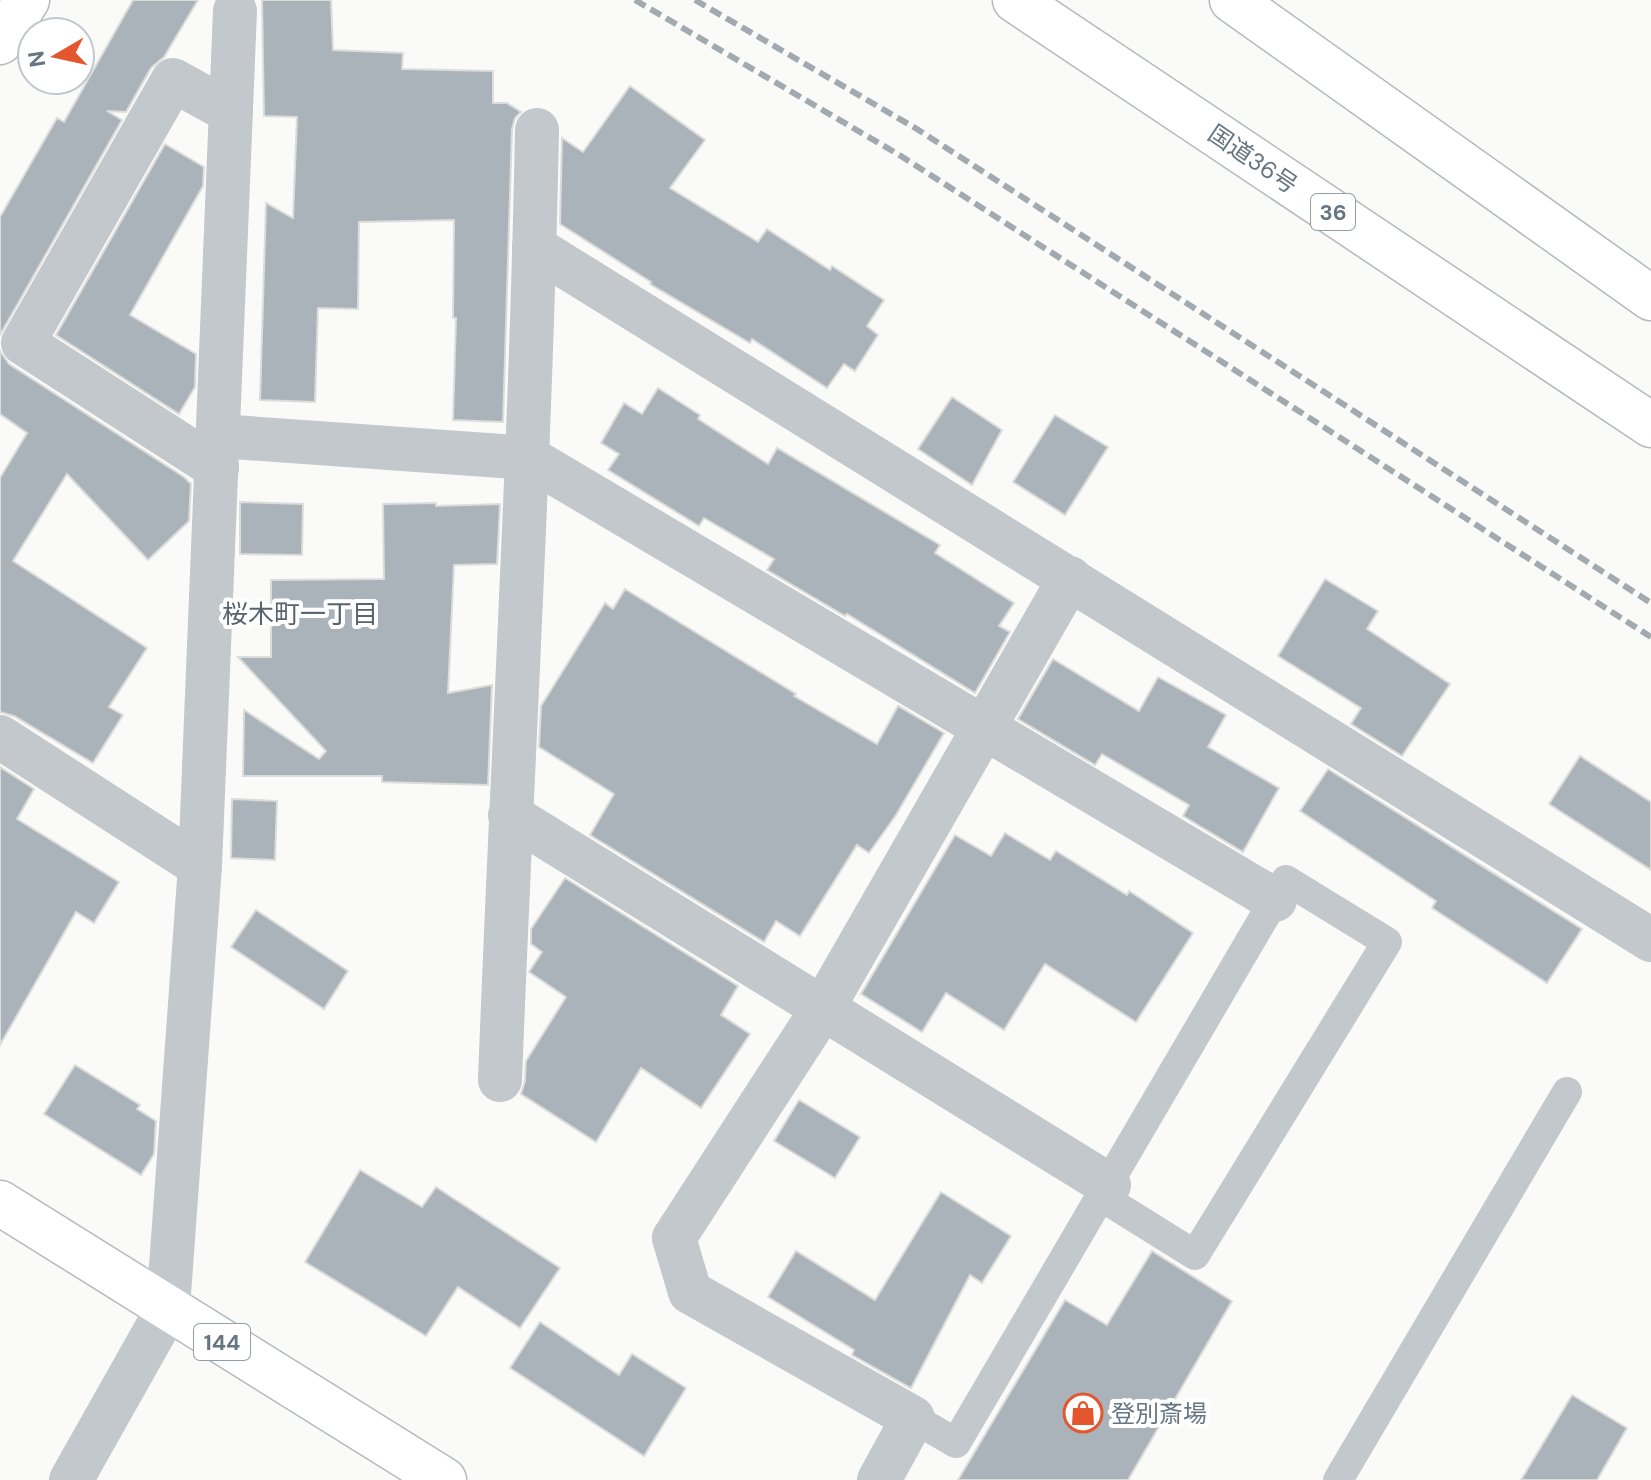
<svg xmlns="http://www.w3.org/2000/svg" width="1651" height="1480" font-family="'DM Sans','Noto Sans JP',sans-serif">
<rect width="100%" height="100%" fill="#fafaf8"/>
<g fill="#aab3b9" stroke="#dcdcda" stroke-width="2">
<path d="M133,0h65l-34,57 -13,11 -25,44 -19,-1 15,9 -122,215v-118l57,-99 7,4z"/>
<path d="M262,0h69l2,50 70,3 -1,16 91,2v32h14l14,9 -6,6 -3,11 -9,293 -50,-2 3,-102h-3l1,-98 -95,2 -1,87 -40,-1 -3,94 -55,-2 6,-197 27,15 4,-101 -33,-1z"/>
<path d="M630,86l75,54 -35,48 88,54 9,-13 63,41 2,-4 52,34 -17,26 11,9 -23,36 -11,-7 -17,24 -75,-49 -2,4 -100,-59 1,-2 -91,-58 2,-86 21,14z"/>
<path d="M165,144l39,23 -1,19 -73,129 66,39 -1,33 -16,27 -123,-79z"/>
<path d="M0,351l9,13 175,113 7,7 -2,37 -41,39 -81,-86 -54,87 134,87 -38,59 14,8 -30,48 -79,-47 -14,-4v-234l27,-45 -27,-19z"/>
<path d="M658,388l42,27 -2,4 70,45 9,-16 163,97 -5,8 79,50 -15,23 11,6 -35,61 -128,-79 -2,2 -78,-46 7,-11 -70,-41 -5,8 -91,-56 11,-16 -18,-11 23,-40 18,11z"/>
<path d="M952,397l50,33 -30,55 -54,-36z"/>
<path d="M1055,415l53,32 -43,68 -52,-33z"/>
<path d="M240,502l63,2 -1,51 -62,-1z"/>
<path d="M436,503v3l64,-2 -3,60 -43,1 -6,128 44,-8 -4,100 -106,-3v-6h-139l1,-66 75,49 7,-8 -88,-94h33v-77l113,-1 -1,-75z"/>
<path d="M1325,579l53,32 -11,18 83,55 -48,72 -51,-32 10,-16 -83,-52z"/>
<path d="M625,589l171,105 -2,2 83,48 21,-38 46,27 -48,82 -27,38 -12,-8 -57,91 -24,-15 -12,21 -174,-107 24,-41 -75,-47 2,-41 64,-103 8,6z"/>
<path d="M1053,659l86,52 19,-34 68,38 -18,32 71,41 -36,64 -60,-36 6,-11 -87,-51 -7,11 -77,-46z"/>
<path d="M1580,756l71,46v68l-102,-66z"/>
<path d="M0,767l34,22 -17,30 102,63 -25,41 -18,-11 -76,133z"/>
<path d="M1328,769l254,160 -35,54 -115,-75 4,-7 -136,-90z"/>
<path d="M232,799l45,2 -2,59 -44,-2z"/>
<path d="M1005,833l45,27 6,-9 71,44 2,-4 64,42 -57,89 -91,-58 -41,66 -58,-37 -24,39 -61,-38 94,-159 36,21z"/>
<path d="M565,878l173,108 -17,29 29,19 -49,74 -60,-40 -45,74 -75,-48 4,-13 1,-20 40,-64 -37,-25 13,-20 -11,-8v-15z"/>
<path d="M256,910l92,61 -24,38 -93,-62z"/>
<path d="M75,1065l65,40 -3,4 19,12 -2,33 -13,21 -97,-61z"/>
<path d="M799,1100l61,37 -25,41 -61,-37z"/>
<path d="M360,1170l62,37 14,-20 124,81 -40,60 -62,-41 -32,49 -121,-74z"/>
<path d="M941,1192l70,44 -29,47 -12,-8 -59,113 -59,-33 2,-5 -86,-53 28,-46 79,49z"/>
<path d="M1152,1251l80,50 -104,179h-170l107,-180 42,25z"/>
<path d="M540,1322l79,53 13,-21 54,34 -42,68 -134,-88z"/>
<path d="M1572,1395l55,33 -30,52h-76z"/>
</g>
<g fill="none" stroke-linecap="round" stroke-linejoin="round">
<defs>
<path id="secondary" d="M0,42l27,-42"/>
<path id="primary" d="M0,1203l444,277"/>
<g id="highway">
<path d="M1015,0l636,425"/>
<path d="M1232,0l419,298"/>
</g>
</defs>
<use href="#secondary" stroke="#b3babf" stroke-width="47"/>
<use href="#primary" stroke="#b5babe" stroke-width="47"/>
<use href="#highway" stroke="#b4b9bd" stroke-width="47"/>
<g stroke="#c3c8cc" stroke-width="30">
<path d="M913,1418l43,25 330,-563 101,62 -192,313 -93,-58"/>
<path d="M1338,1480l229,-388"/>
</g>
<g stroke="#c3c8cc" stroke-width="44">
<path d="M534,247l1117,693"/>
<path d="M219,436l310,22 746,442"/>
<path d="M217,468l-194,-125 150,-263 58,32"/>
<path d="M0,737l200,129"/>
<path d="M510,815l599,370"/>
<path d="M500,1080c12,-317 31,-633 37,-950"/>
<path d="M71,1480l97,-172 32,-442 35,-855"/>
<path d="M879,1480l34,-62 -223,-126 -16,-54 149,-230 247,-430"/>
</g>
<use href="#secondary" stroke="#fff" stroke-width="44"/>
<use href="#primary" stroke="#fff" stroke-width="44"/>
<use href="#highway" stroke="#fff" stroke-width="44"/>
<g stroke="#a2aab0" stroke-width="6" stroke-dasharray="12 6" stroke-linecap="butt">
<path d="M635,0l266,156 750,481"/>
<path d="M695,0l222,129 734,474"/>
</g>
</g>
<defs>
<symbol id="shop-ring" viewBox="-11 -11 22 22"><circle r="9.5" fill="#fff" stroke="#e4572e" stroke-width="1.5"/><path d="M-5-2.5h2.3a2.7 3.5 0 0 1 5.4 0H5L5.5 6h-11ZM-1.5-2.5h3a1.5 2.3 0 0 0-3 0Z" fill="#e4572e"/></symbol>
</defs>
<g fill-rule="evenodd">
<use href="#shop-ring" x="1061" y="1391" width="44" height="44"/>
</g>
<g text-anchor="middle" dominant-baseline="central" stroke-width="8" stroke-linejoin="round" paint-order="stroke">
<g fill="#fff" stroke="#939fa8" stroke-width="2">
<rect x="1311" y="194" width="44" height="36" rx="6"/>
<rect x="194" y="1324" width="56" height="36" rx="6"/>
</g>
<g font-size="22" font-weight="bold" fill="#657683">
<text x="1333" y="212">36</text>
<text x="222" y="1342">144</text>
</g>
<g font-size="24" fill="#657683" stroke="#fff">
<text transform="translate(1253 159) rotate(34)">国道36号</text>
</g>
<g font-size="24" fill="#657683" stroke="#fff" text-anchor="start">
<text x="1111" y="1413">登別斎場</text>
</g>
<g font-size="26" fill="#57646e" stroke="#fff">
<text x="300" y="614">桜木町一丁目</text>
</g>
</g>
<g transform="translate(56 56) rotate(261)"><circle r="38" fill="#ffffff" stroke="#c1c8cd" stroke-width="2"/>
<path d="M0-6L14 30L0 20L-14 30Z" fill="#e4572e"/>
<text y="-12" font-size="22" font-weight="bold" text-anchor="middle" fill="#657683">N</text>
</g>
</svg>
